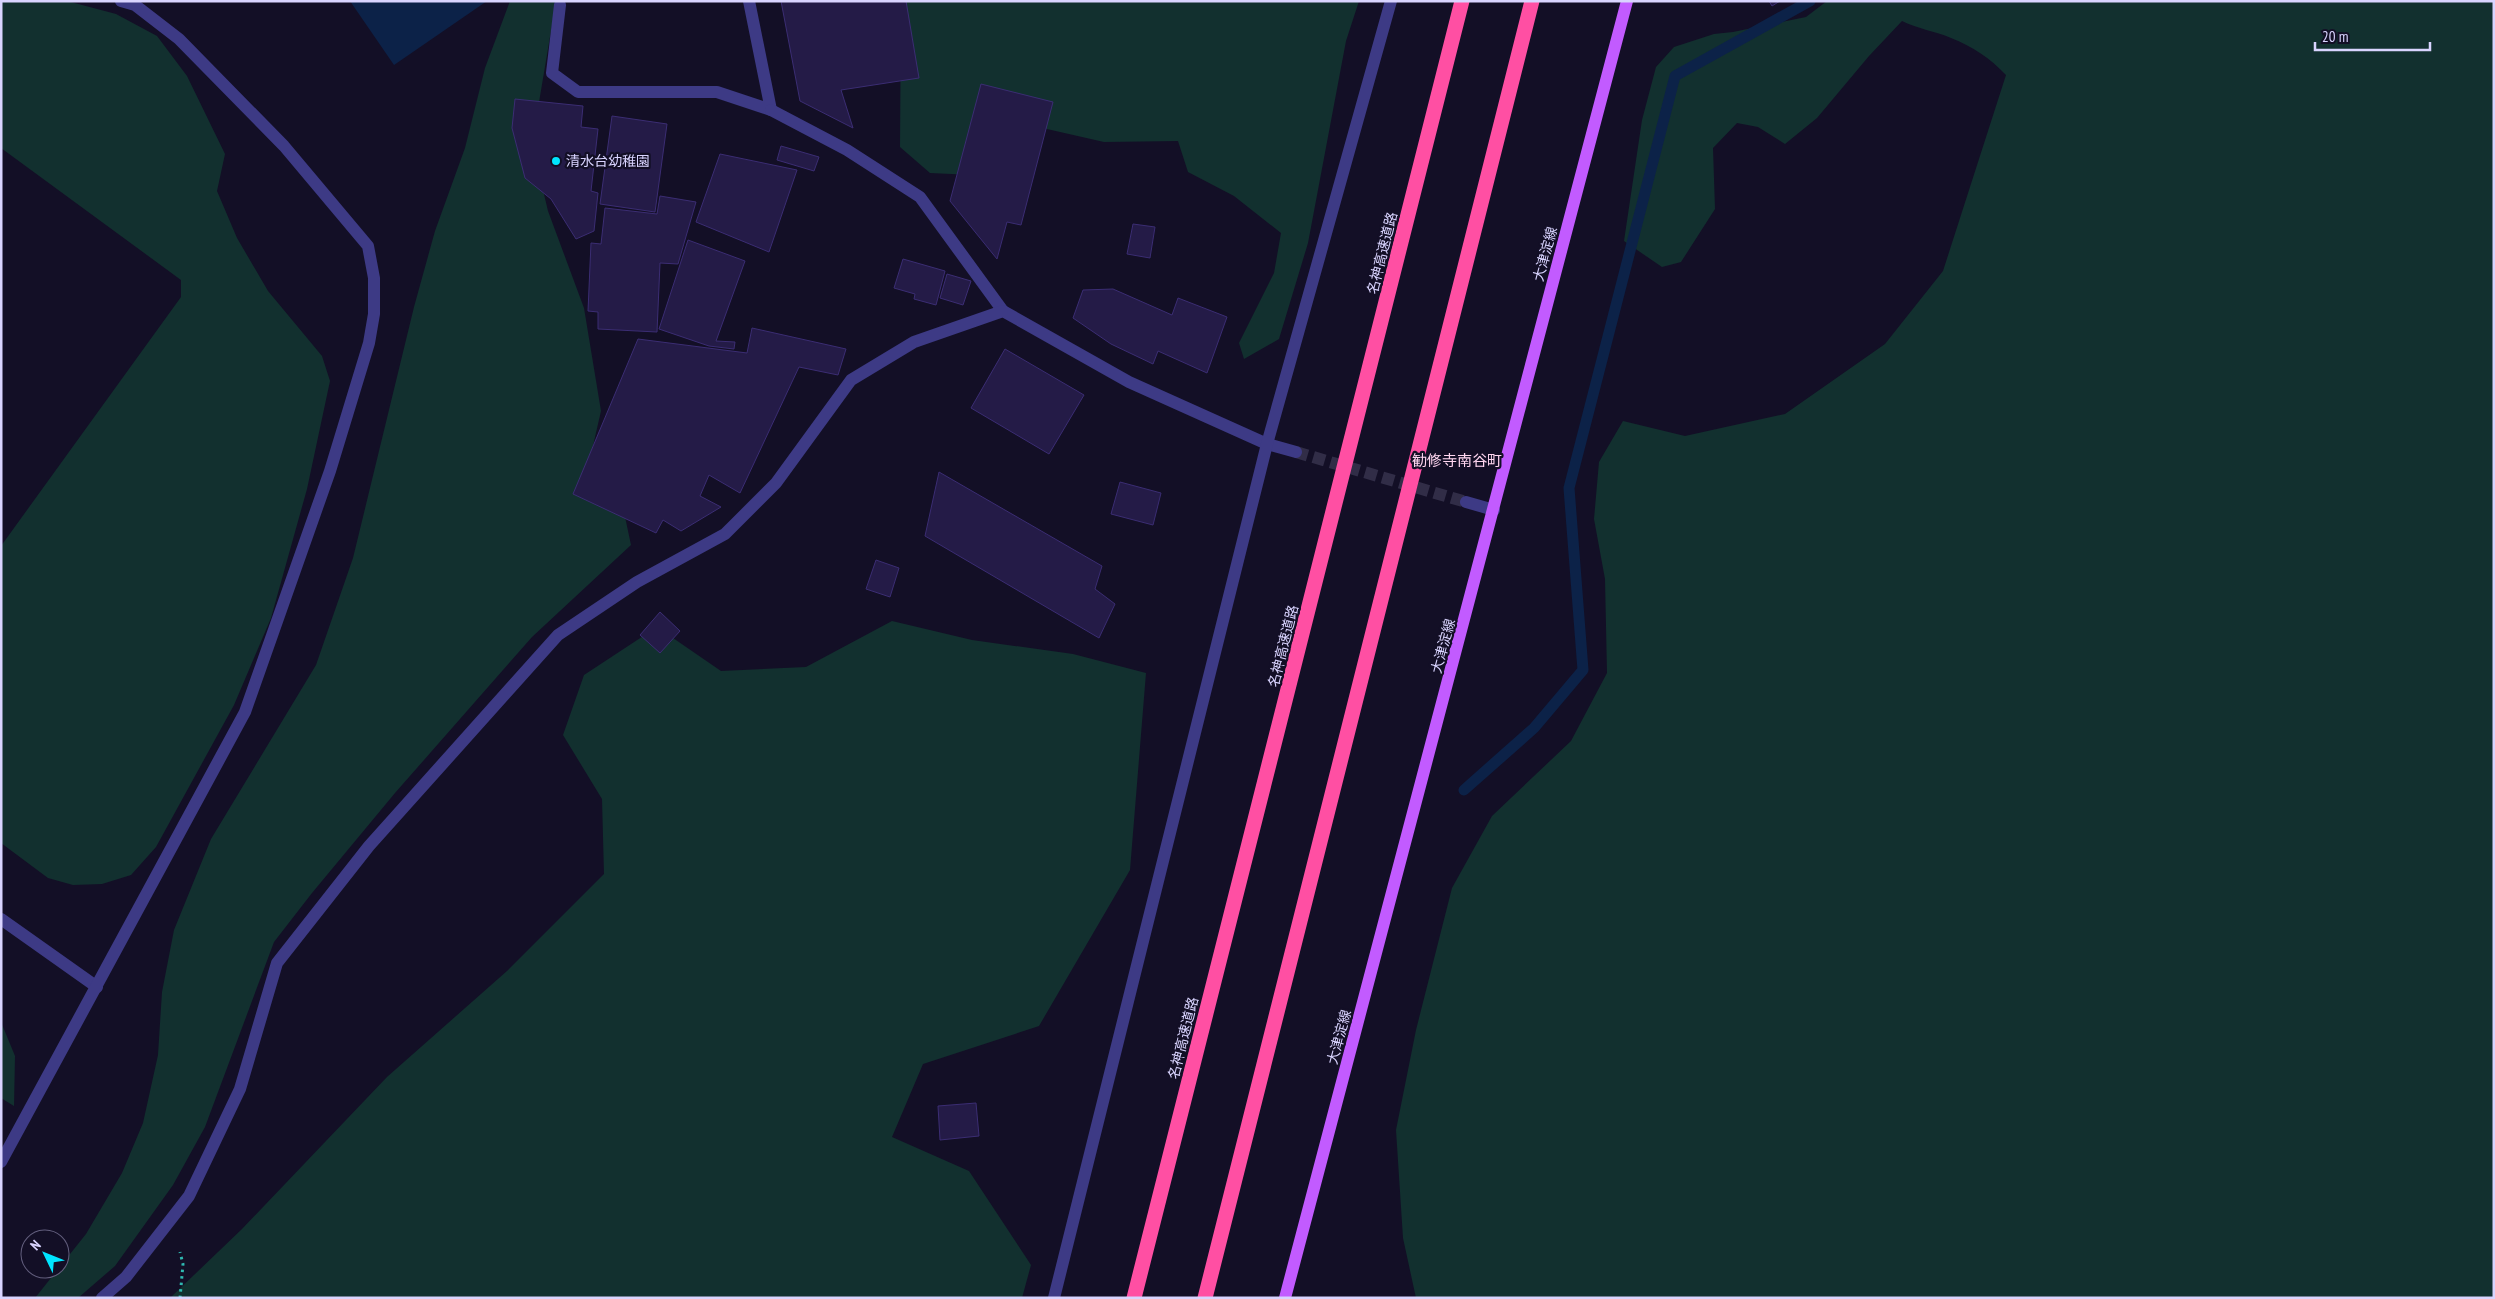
<svg xmlns="http://www.w3.org/2000/svg" width="2495" height="1299" font-family="'PT Sans Narrow','Noto Sans JP',sans-serif">
<rect width="100%" height="100%" fill="#130f26"/>
<g fill="#12302f">
<path d="M1,1h66l49,13 41,22 30,40 38,78 -8,37 20,47 31,53 54,65 8,25 -23,108 -36,129 -37,87 -78,142 -25,28 -29,9 -29,1 -25,-7 -47,-35v-297l180,-249v-17l-180,-132z"/>
<path d="M510,1h46l-24,143 16,67 36,97 17,103 -18,78 41,23 7,33 -99,92 -137,156 -83,100 -38,49 -69,185 -32,58 -58,81 -37,32h-43l51,-64 36,-61 21,-50 15,-68 4,-63 12,-62 37,-91 105,-174 37,-107 61,-251 21,-76 30,-83 20,-80z"/>
<path d="M901,1h458l-13,40 -38,202 -29,96 -35,20 -5,-16 35,-70 7,-40 -47,-37 -46,-24 -10,-31 -74,1 -79,-18 -52,51 -43,-2 -30,-26z"/>
<path d="M1827,1h667v1297h-1078l-13,-60 -7,-108 20,-100 36,-142 40,-72 79,-75 36,-68 -2,-94 -11,-60 5,-57 24,-41 62,15 100,-22 100,-70 58,-73 63,-196c-15,-16 -34,-29 -55,-37 -16,-7 -33,-9 -49,-17l-33,35 -52,62 -32,26 -27,-17 -21,-4 -24,25 2,61 -34,53 -19,5 -38,-26 18,-121 14,-53 18,-20 40,-13 19,-2 73,-15z"/>
<path d="M892,621l80,19 101,14 73,19 -16,197 -91,156 -116,38 -31,73 77,34 62,94 -9,33h-852l72,-69 145,-152 120,-106 97,-97 -2,-75 -39,-64 21,-60 73,-48 64,44 85,-4z"/>
<path d="M1,1022l14,34 -1,50 -13,-8z"/>
</g>
<path fill="#0c2248" d="M350,1h137l-93,64z"/>
<g fill="none" stroke-linecap="round" stroke-linejoin="round">
<path stroke="#0c2248" stroke-width="11" d="M1464,790l70,-62 49,-58 -14,-182 106,-412 135,-75"/>
</g>
<g fill="#241b47" stroke="#3b2d73">
<path d="M781,1h125l13,77 -78,12 12,38 -53,-27z"/>
<path d="M1769,1h11l-8,5z"/>
<path d="M981,84l72,18 -32,123 -14,-3 -10,37 -47,-58z"/>
<path d="M515,99l68,7 -2,21 17,2 -7,62 7,2 -4,38 -18,8 -25,-40 -26,-21 -13,-50z"/>
<path d="M612,116l55,8 -12,88 -55,-8z"/>
<path d="M781,146l38,11 -5,14 -37,-11z"/>
<path d="M720,154l77,16 -28,82 -73,-30z"/>
<path d="M660,196l36,6 -18,62 -18,-1 -3,69 -59,-3v-17l-10,-1 3,-68 10,1 4,-36 52,6z"/>
<path d="M1133,224l22,3 -5,31 -23,-4z"/>
<path d="M688,240l57,21 -29,80 19,1 -1,7 -25,-3 -50,-17z"/>
<path d="M903,259l42,12 -9,34 -22,-6 1,-5 -21,-6z"/>
<path d="M947,274l24,7 -8,24 -23,-7z"/>
<path d="M1113,289l59,26 6,-17 49,19 -20,56 -49,-22 -5,13 -42,-20 -38,-26 10,-28z"/>
<path d="M752,328l94,21 -8,26 -39,-8 -59,126 -31,-18 -9,21 21,11 -40,24 -18,-11 -7,13 -83,-39 65,-155 109,14z"/>
<path d="M1005,349l79,46 -35,59 -78,-46z"/>
<path d="M939,472l163,94 -7,23 20,15 -16,34 -174,-102z"/>
<path d="M1120,482l41,11 -8,32 -42,-11z"/>
<path d="M876,560l23,8 -9,29 -24,-8z"/>
<path d="M660,612l20,19 -20,22 -20,-18z"/>
<path d="M976,1103l3,33 -39,4 -2,-34z"/>
</g>
<g fill="none" stroke-linecap="round" stroke-linejoin="round">
<path stroke="#312d47" stroke-width="12" stroke-dasharray="12 6" stroke-linecap="butt" d="M1296,452l170,50"/>
<path stroke="#2fb8b0" stroke-width="3" stroke-dasharray="2.5 4" stroke-linecap="butt" d="M180,1298l3,-34 -3,-12"/>
<g stroke="#3d3a85" stroke-width="12">
<path d="M560,5l-8,68 26,19h139l54,18 -22,-109"/>
<path d="M1,919l96,68"/>
<path d="M1,1162l244,-450 85,-241 39,-128 5,-29v-36l-6,-32 -84,-100 -105,-107 -44,-34 -14,-4"/>
</g>
<g stroke="#3d3a85" stroke-width="12">
<path d="M771,110l76,40 73,47 83,114"/>
<path d="M1466,502l28,8"/>
<path d="M102,1298l24,-21 63,-81 51,-107 37,-126 92,-117 189,-211 79,-53 88,-48 51,-51 75,-103 63,-38 89,-31 126,71 138,62 29,8"/>
<path d="M1054,1298l213,-854 124,-443"/>
</g>
<path stroke="#c25bff" stroke-width="12" d="M1285,1298l342,-1297"/>
<g stroke="#ff4fa3" stroke-width="15">
<path d="M1134,1298l328,-1297"/>
<path d="M1205,1298l327,-1297"/>
</g>
</g>
<circle fill="#00e5ff" stroke="#130f26" stroke-width="2" cx="556" cy="161" r="5"/>
<g text-anchor="middle" dominant-baseline="central" stroke-width="4.5" stroke-linejoin="round" paint-order="stroke">
<g font-size="14" fill="#d9d4ff" stroke="#130f26" text-anchor="start">
<text x="566" y="161">清水台幼稚園</text>
</g>
<g font-size="14" fill="#d9d4ff" stroke="#130f26">
<text transform="translate(1382 253) rotate(-76)">名神高速道路</text>
<text transform="translate(1545 254) rotate(-75)">大津淀線</text>
<text transform="translate(1283 646) rotate(-76)">名神高速道路</text>
<text transform="translate(1443 646) rotate(-75)">大津淀線</text>
<text transform="translate(1339 1037) rotate(-75)">大津淀線</text>
<text transform="translate(1183 1038) rotate(-76)">名神高速道路</text>
</g>
<g font-size="15" fill="#ffd6f0" stroke="#130f26">
<text x="1457" y="460">勧修寺南谷町</text>
</g>
</g>
<rect width="2495" height="1299" fill="none" stroke="#d9d4ff" stroke-width="5"/>
<g transform="translate(45 1254) rotate(313)"><circle r="24" fill="#130f26" stroke="#625e7d"/>
<path d="M0-4L9 19L0 12L-9 19Z" fill="#00e5ff"/>
<text y="-8" font-size="14" font-weight="bold" text-anchor="middle" fill="#d9d4ff">N</text>
</g>
<path d="M2315 42v8h115v-8" fill="none" stroke="#d9d4ff" stroke-width="2.5"/>
<text x="2322" y="42" font-size="15" fill="#d9d4ff" stroke="#130f26" stroke-width="4" paint-order="stroke">20 m</text>
</svg>
